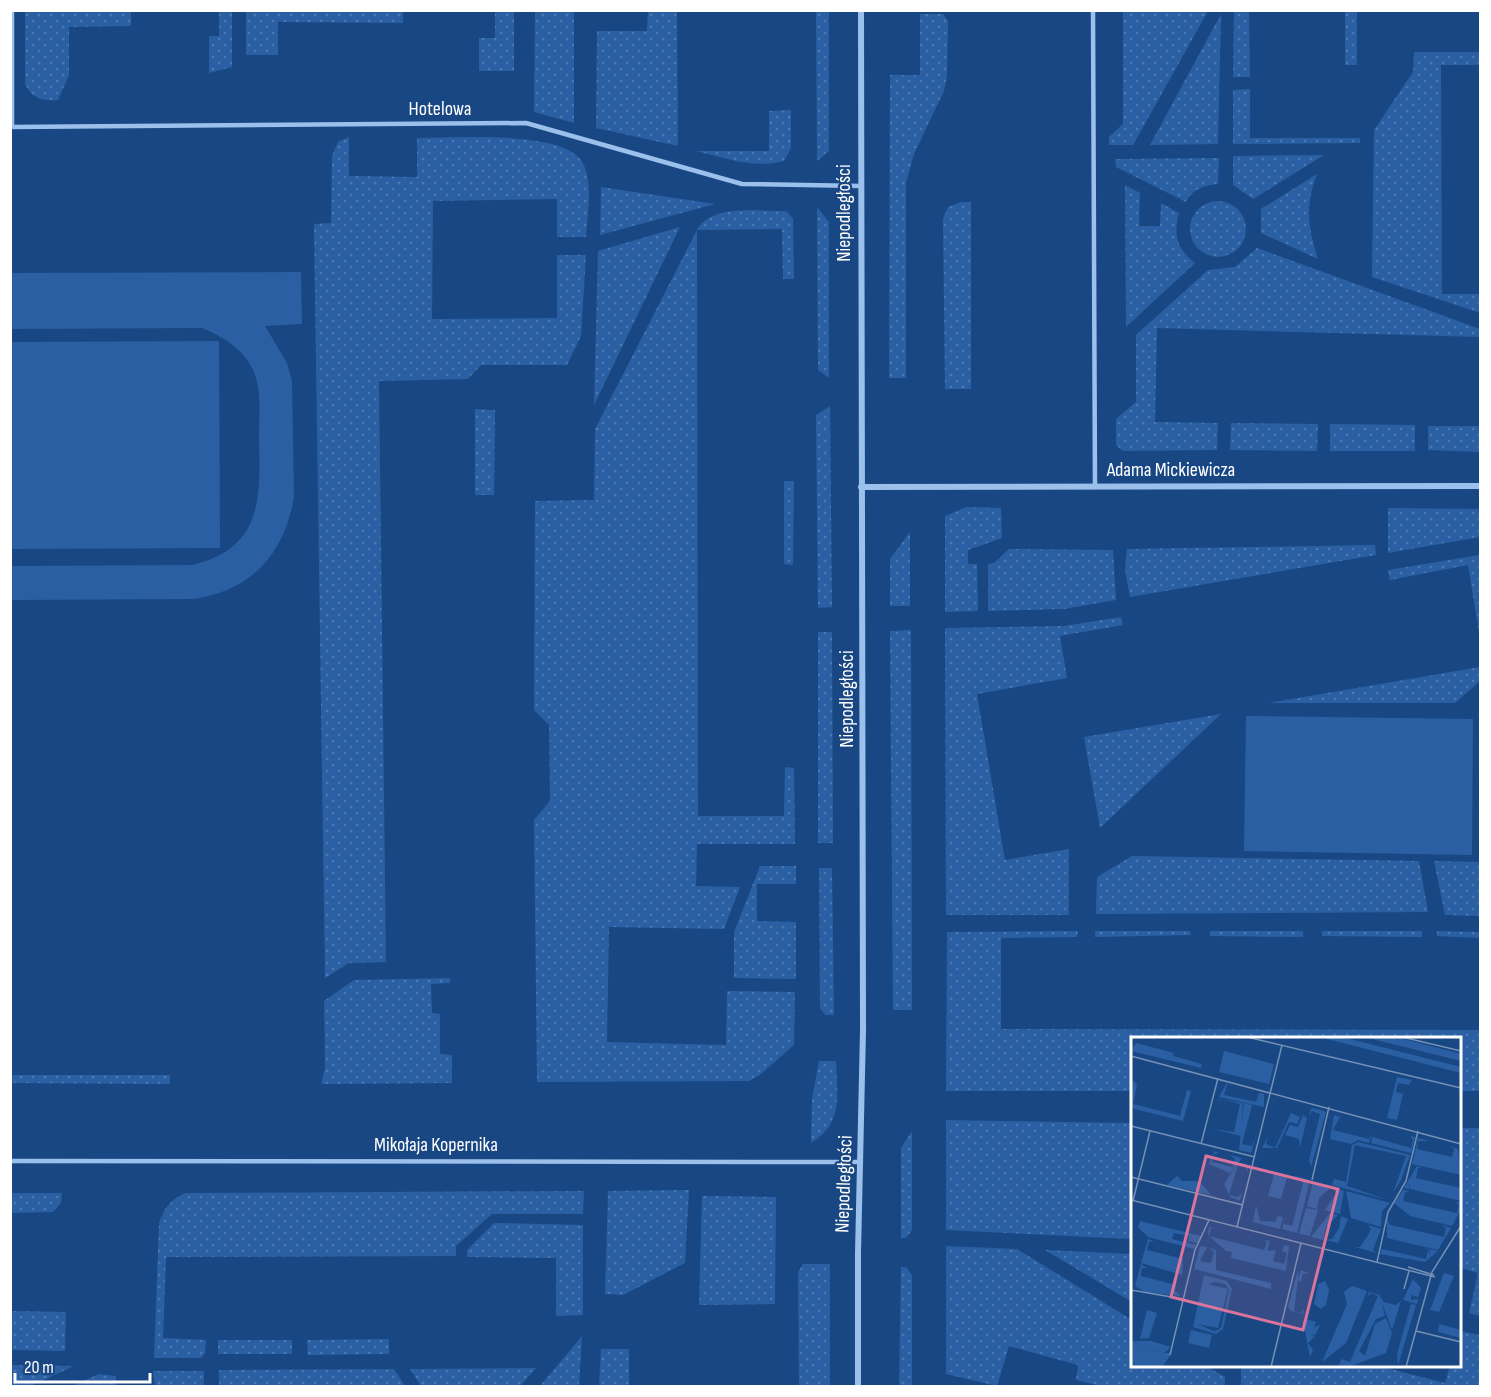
<svg xmlns="http://www.w3.org/2000/svg" width="1491" height="1397" font-family="'Sofia Sans Condensed',sans-serif">
<defs>
<pattern id="grass-dots" width="8" height="8" patternUnits="userSpaceOnUse" patternTransform="scale(1.5)"><rect width="8" height="8" fill="#2a60a3"/><path d="M2 2h.1M6 6h.1" fill="none" stroke="#4a78b1" stroke-width="1.8" stroke-linecap="round"/></pattern>
</defs>
<rect width="100%" height="100%" fill="#184783"/>
<g fill="url(#grass-dots)">
<path d="M25,11h106v15l-62,1v48l-11,25c-15,1 -26,-1 -33,-16z"/>
<path d="M219,11h13v56l-23,6v-37h10z"/>
<path d="M246,11h157v12l-125,-1v33h-32z"/>
<path d="M495,11h19v60h-35v-33h16z"/>
<path d="M535,11h39v112l-40,-11z"/>
<path d="M648,11h29l1,135 -82,-18 1,-97h50z"/>
<path d="M816,11h13v140l-12,10z"/>
<path d="M1123,11h85l-75,134h-24v-8l14,-13z"/>
<path d="M1234,11h15l1,66h-17z"/>
<rect x="1345" y="11" width="12" height="54"/>
<path d="M920,14h23l5,7 -1,55 -3,15 -30,63 -8,29v195h-17l1,-303h30z"/>
<path d="M1221,14l-3,130 -68,1z"/>
<path d="M1414,52h66v13h-39l1,229h38v19l-108,-36 2,-147 39,-58z"/>
<path d="M1250,89v49h110v5l-127,1v-54z"/>
<path d="M791,110v38l-7,13c-30,8 -59,-3 -88,-10h73v-40z"/>
<path d="M349,137v39l68,1v-39c35,0 140,-8 163,21 15,19 7,56 6,78h-29v-38l-124,2 -1,118 125,-1v-63h29l-5,81 -14,29h-86l-13,14 -89,2 7,581 -37,1 -24,15 -11,-754 17,-1 1,-67 6,-14z"/>
<path d="M1324,155l-71,44 -20,-14v-29z"/>
<path d="M1219,158l-1,26c-13,1 -26,5 -32,18l-70,-35 -1,-8z"/>
<path d="M1317,174c-12,30 -9,54 1,85l-57,-26v-24z"/>
<path d="M1125,185l15,8 -1,33h21l1,-23 18,10c-6,22 -2,36 16,50l-69,64z"/>
<path d="M601,187l114,17 -115,31z"/>
<circle cx="1218" cy="229" r="28"/>
<path d="M961,202h10v187h-26l-2,-170 5,-12z"/>
<path d="M817,207l12,15v156l-11,-8z"/>
<path d="M786,211l7,8 1,60h-11l-1,-50 -85,1 1,586h86l1,-49 9,1 1,76h-98l-1,42 44,1 -16,42 -115,-2 -2,115 119,3 1,-54 68,1 -1,53 -33,29 -12,7 -212,1 -3,-262 16,-19 -1,-76 -15,-15 1,-209 59,-1 1,-71 102,-199c15,-27 63,-18 89,-19z"/>
<path d="M680,227l-86,178 4,-154z"/>
<path d="M1257,248l223,81v8l-323,-9 -2,94 63,1 -1,27 -94,1 -7,-6v-26l20,-17v-67l72,-65 27,-3z"/>
<path d="M830,406l2,201 -14,1 -2,-193z"/>
<path d="M475,409l20,1 -1,85h-19z"/>
<path d="M1231,423l87,1 -1,27 -87,-1z"/>
<path d="M1330,424l85,1v26h-85z"/>
<path d="M1428,426h52v26l-52,-2z"/>
<path d="M784,481h10l-1,84 -9,-1z"/>
<path d="M967,507l34,1 1,30 -34,12v14h9l1,47 -33,1v-96z"/>
<path d="M1388,508l92,1v28l-92,16z"/>
<path d="M910,532v74h-20v-47z"/>
<path d="M1375,545l1,10 -246,42 -5,-27 2,-21z"/>
<path d="M1009,549l104,1 3,50 -52,9 -76,2v-47l6,-1z"/>
<path d="M1480,555v84l-12,-74 -78,15 -2,-10z"/>
<path d="M1121,617l2,8 -63,11 7,42 -90,16 28,166 64,-11v66h-123l-1,-287 119,-2z"/>
<path d="M911,630l1,380h-19l-3,-379z"/>
<path d="M818,632h14l1,211h-15z"/>
<path d="M1480,667v14l-25,22h-186z"/>
<path d="M1221,714l-121,114 -16,-91z"/>
<path d="M1132,856l287,5 9,51 -332,2 1,-37z"/>
<path d="M1434,861l46,1v54l-35,-1z"/>
<path d="M760,866h36v18h-39v37l39,1v57l-62,-1v-46z"/>
<path d="M819,868h13l2,147h-9l-5,-7z"/>
<path d="M1078,931l-1,6 -76,1v91l479,1v61h-20v-53h-328v53h-186l1,-159z"/>
<path d="M1095,931h95l1,4 -96,2z"/>
<path d="M1210,931h93v6l-93,-1z"/>
<path d="M1322,931h100v6l-100,-1z"/>
<path d="M1437,931l43,1v6l-43,-2z"/>
<path d="M450,978v5l-19,1 1,29 8,1v40l12,1v28l-131,1 4,-16 -1,-67 30,-21z"/>
<path d="M819,1061h17c1,34 8,62 -25,82l1,-44z"/>
<path d="M11,1075h159v9l-159,-1z"/>
<path d="M946,1120l186,3v116l-186,-9z"/>
<path d="M1460,1128h20v188l-11,-3 9,-40 -18,-5z"/>
<path d="M912,1131v99l-6,8h-5v-90z"/>
<path d="M689,1190l-4,73 -62,32 -18,-1 3,-103z"/>
<path d="M584,1191l-1,23h-91l-36,32v10l-290,1 -3,81 43,2 -1,13 -4,5h-47l5,-134c5,-17 11,-23 26,-31z"/>
<path d="M10,1193h52l-1,10 -8,9 -42,1z"/>
<path d="M702,1196l74,1 -1,107 -76,1z"/>
<path d="M494,1223l89,2v90l-27,1v-58l-89,-1v-7z"/>
<path d="M946,1246l71,3 115,71v46h74l19,11v9h-125l-24,-6 2,-15 -69,-19 -12,40 -51,-12z"/>
<path d="M1045,1250l87,4v48z"/>
<path d="M803,1264h27v122h-31l-1,-114z"/>
<path d="M901,1267h5l6,8v111h-13z"/>
<path d="M11,1311l55,1 -1,39 -54,-1z"/>
<path d="M1460,1331l20,4v51h-239v-20h138l66,17 5,-17h10z"/>
<path d="M582,1336l-3,50h-39z"/>
<path d="M389,1339v15l-81,1 -1,-15z"/>
<rect x="218" y="1340" width="74" height="14"/>
<path d="M601,1349h28v37h-30z"/>
<path d="M11,1365l63,1 -43,20h-20z"/>
<path d="M536,1368l-16,18h-99l-11,-17z"/>
<path d="M394,1369l11,17h-186v-16z"/>
<path d="M153,1371h51v15h-49z"/>
<path d="M99,1374l17,2v10h-44z"/>
</g>
<g fill="#2a60a3">
<path d="M301,272l1,52 -37,2 22,37 5,18 2,117c-11,58 -43,93 -102,101l-181,1v-34l181,-1c73,-17 68,-70 67,-131 0,-20 3,-45 -6,-64 -10,-22 -30,-33 -51,-42l-191,1v-56z"/>
<path d="M219,341l1,207 -209,1v-207z"/>
<path d="M1246,716l227,3 -1,136 -228,-4z"/>
</g>
<g fill="none" stroke-linecap="round" stroke-linejoin="round">
<g stroke="#9cc0ec" stroke-width="4.5">
<path d="M1093,10l2,477"/>
<path d="M12,126v-116"/>
<path d="M10,127l516,-4 216,61 119,2"/>
<path d="M10,1161l851,1"/>
</g>
<g stroke="#9cc0ec" stroke-width="6">
<path d="M861,487l619,-1"/>
<path d="M858,1386v-133l5,-223 -2,-1020"/>
</g>
</g>
<g text-anchor="middle" dominant-baseline="central" stroke-width="4.5" stroke-linejoin="round" paint-order="stroke">
<g font-size="20" fill="#fff" stroke="#184783">
<text x="440" y="109">Hotelowa</text>
<text transform="translate(844 213) rotate(-90)">Niepodległości</text>
<text x="1171" y="470">Adama Mickiewicza</text>
<text transform="translate(847 699) rotate(-90)">Niepodległości</text>
<text x="436" y="1145">Mikołaja Kopernika</text>
<text transform="translate(844 1184) rotate(-88)">Niepodległości</text>
</g>
</g>
<g transform="translate(1131 1037)">
<rect width="330" height="330" fill="#184783"/>
<path d="M188,0h23l119,30v6zM233,0h32l65,17v7zM5,6l38,10 -1,3 29,8 -1,4 -70,-17zM266,40l15,3 -3,5 -11,-2 -2,9 7,2 -6,26 -10,-2zM0,42l6,5 -4,20 47,12 7,-26 -22,-5 26,6 -8,30 -52,-13zM95,47l7,2 -6,-1 -3,10 32,7 3,-9 5,1v13l-45,-10zM88,62l24,4 -2,33 -29,-7 22,3 6,-28 -20,-5 -1,4zM113,66l8,2 -10,39 10,2 5,-13 -6,20 -12,-3zM182,71l13,4 -15,55 -2,-7 11,-46 -8,-3 -3,6 2,-8zM160,76l9,4 -3,7 -8,-2 -12,26h-15l6,-11 -2,7 9,4zM172,78l4,3 -7,30 -1,-9 -14,-4 5,-10 8,2zM203,78l6,2 -7,13 36,9 3,-7 -3,11 -11,-3 -7,4 -21,-5zM279,99l5,1 -4,16 -40,-10 1,-6 39,11 2,-8zM287,101l12,3h-12l-1,8 35,8 2,-8 -4,-3 8,3 3,26 -49,-11zM227,105l52,13 -9,25 -8,13 13,-37 -51,-11 -8,41 41,14 -56,-15 2,-6 12,3 6,-37zM83,114l5,2 -6,1 -1,8 21,5 2,-8 -5,-4 12,3 -12,15 -21,-9zM107,126l11,3 -2,6 -1,-6 -8,-2 -9,31 9,2 4,-5 -2,9 -10,-4 -6,-13zM286,129l5,2h-4l-2,10 45,10v13l-51,-12 -1,-6v6l-5,-1zM46,139l5,5h17l12,14 -44,-10zM164,139l15,4 -13,53 -15,-4 3,-12 -1,7 8,2 12,-47 -9,-2 -2,6zM182,145l18,5 -12,11 -2,11 -10,-3zM202,150l11,4 -4,23 -20,-5 5,1 8,-12 3,-5zM272,153l7,1 -5,1 -2,9 54,12 2,-8 -4,-3 6,1v6l-9,17 -42,-10 -16,-13zM215,154l44,12 -8,8 -1,16 -30,-9zM125,168l4,16 16,1 1,-6 6,1 -3,12 -27,-7zM175,171l12,2 -8,26 -11,-2zM199,176l8,2 -12,12 -3,13 -12,-3zM210,179l7,3 -10,24 -12,-3 6,-1 7,-11zM256,182l3,6 54,12 2,-9 -5,-3 10,3 -13,22 -51,-12zM9,184l61,15 -4,7 -9,-2 1,-5 -15,-3 -2,6 24,6 -2,4 -46,-12 -10,-10zM237,188l13,4 -8,21 3,3 -21,-6h5l8,-12 3,-6zM78,190l7,1h-5l-2,8 55,14 3,-8 -5,-2 8,1 -3,10 9,-1 -3,11 11,3 3,-11 -5,-2 2,-6 5,1 -3,25 -55,-13 1,-6 -6,-1 -18,-16zM17,202l6,2 -5,1 -2,8 36,9 -1,16 -41,-12zM69,209l7,1 -7,14 11,2 3,-11 -5,-5 7,3v20l55,13v6l-77,-20zM294,211l3,1 3,8 -2,-8 9,2 -13,11 -45,-8 2,-5 44,10 2,-9zM10,227l6,4h-5l-1,8 35,9 -1,6 6,5 -36,-4 -10,-6zM167,233v9l3,-9 8,3 -6,1 -2,8 -3,-2 -4,31 7,2 3,-4 -1,5 -12,-3 -3,-4zM313,236l10,3 -15,36 -9,-2zM282,242l8,9 -3,9 -7,-2v5l7,-1 -1,5 -14,-4zM221,249l15,5 -21,52 -24,19 25,-58 -3,-12zM238,255l11,3 5,21 -9,3 -17,32 6,5 10,-32 11,-6 6,15 -6,20 -35,13 -12,-1 4,-10 -1,4 8,3 28,-66 -7,-3 -4,4zM251,260l1,5 13,3 5,-4 -9,29 -11,-30zM280,267l5,1 -18,60 -1,-11zM175,282l10,3 -2,5 6,-2 -5,10 -8,-2 8,3 -7,7 5,7 -3,7 -7,-37zM308,287l22,6v8l-23,-6zM0,304h20l20,6 -7,6z" fill="#2a60a3"/>
<path d="M93,14l50,13 -5,20 -50,-12zM229,160l17,5 -7,17 -18,-5zM194,244l4,9 -3,15 -5,4 -7,-5 4,-20zM16,273l10,3 -8,25 -9,1zM0,304l33,12h8l-10,14h-31z" fill="#2a60a3"/>
<path d="M143,137l13,4 -6,21 -13,-3zM73,238l23,6 5,8 -9,40 -7,5 -23,-7zM83,245l11,2 4,6 -8,37 -3,3 -5,1 -15,-7 20,4 10,-39 -20,-5zM60,293l21,5 -3,13 -21,-5z" fill="#2a60a3" fill-rule="evenodd"/>
<path fill="none" stroke="#7491b5" stroke-width="1.5" d="M116,0l214,51M271,0l59,14M0,19l330,88M0,89l124,31M70,107l17,-66M0,140l112,28M181,143l17,-73M0,163l304,77M2,164l17,-70M106,190l45,-182M246,225l11,-50 18,-31 12,-50M277,230l26,8M273,252l5,-18M0,253l52,9M285,294l45,11M39,318l25,-105 14,-30M140,330l30,-124M275,330l26,-95 29,-46"/>
<path fill="#da749d" fill-opacity="0.15" stroke="#da749d" stroke-width="3" d="M75,119l132,33 -35,141 -132,-33z"/>
<rect width="330" height="330" fill="none" stroke="#fff" stroke-width="3"/>
</g>
<rect width="1491" height="1397" fill="none" stroke="#ffffff" stroke-width="24"/>
<path d="M15 1373v9h135v-9" fill="none" stroke="#ffffff" stroke-width="3"/>
<text x="24" y="1373" font-size="18" fill="#ffffff" stroke="#184783" stroke-width="4.5" paint-order="stroke">20 m</text>
</svg>
